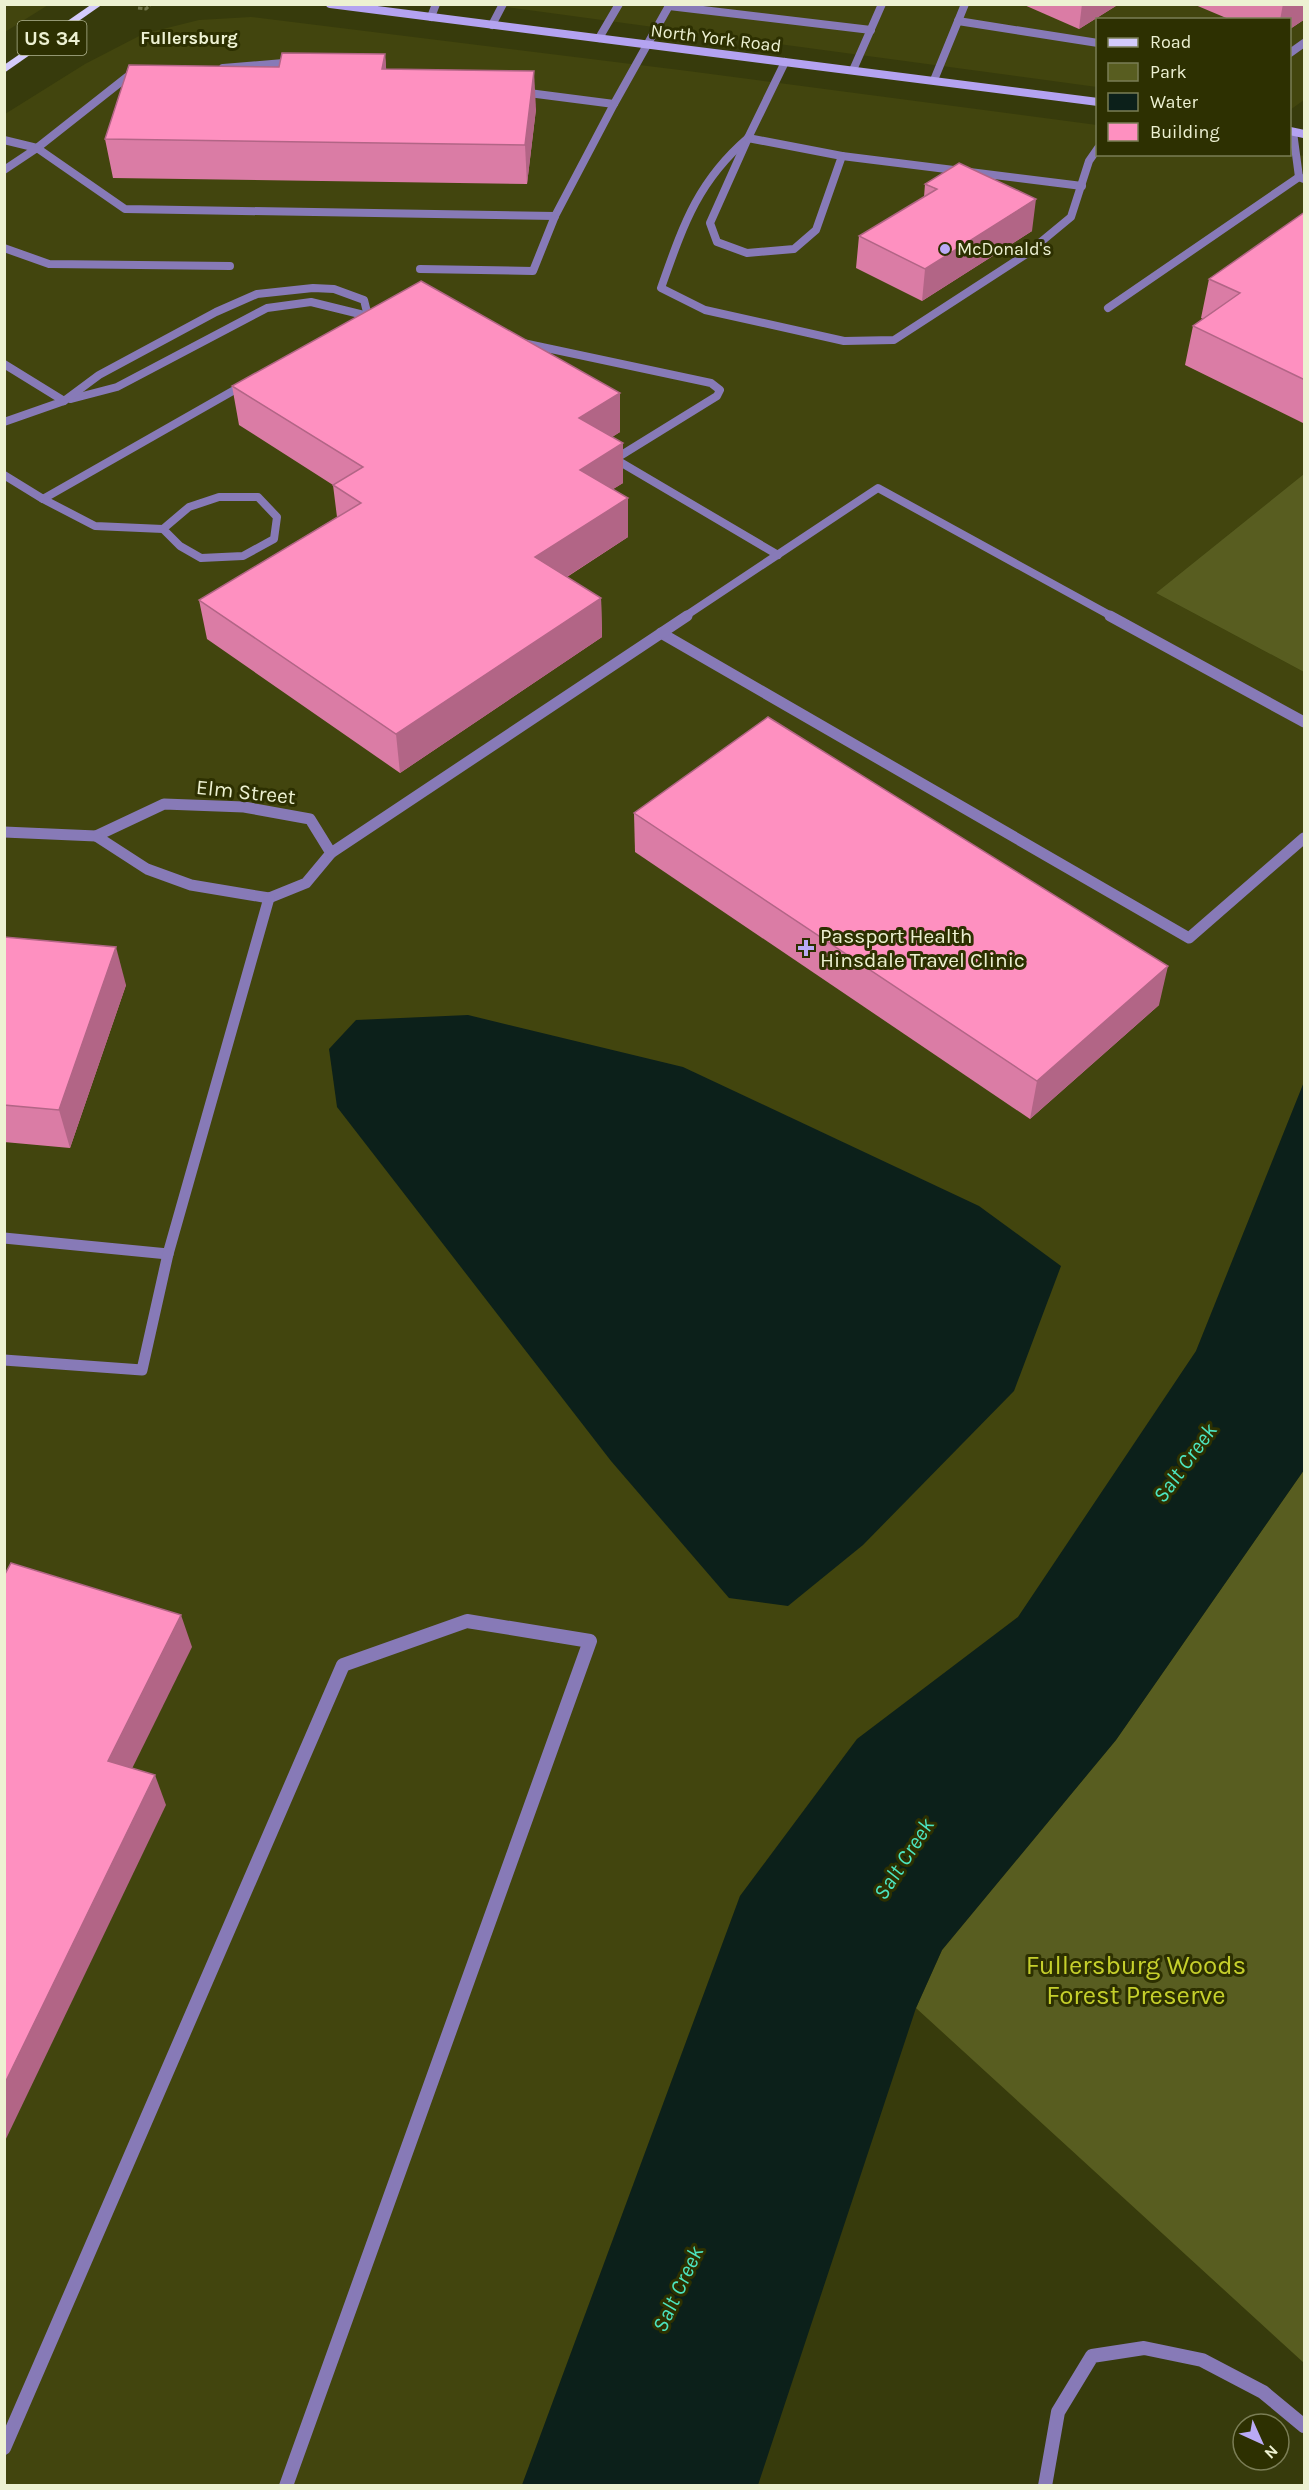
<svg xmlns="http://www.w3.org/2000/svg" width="1309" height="2490" font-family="Karla,sans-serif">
<rect width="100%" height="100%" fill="#373b0c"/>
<g fill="#42450e">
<path d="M5,4h43v1l-43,27z"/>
<path d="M491,5h813v95l-14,10v-90h-192l-1,67z"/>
<path d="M251,17l437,54 409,54 1,29 192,-1 14,3v318l-148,119 148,79v410l-108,269 -178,266 -161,122 -117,157 -218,589 -517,1v-2372l80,-50 58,-30 56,-14z"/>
</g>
<g fill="#585d20">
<path d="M1304,474v198l-148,-79z"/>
<path d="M1304,1470v893l-388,-355 26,-58 174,-210z"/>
</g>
<g fill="#0c201a">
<path d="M468,1015l215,52 296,139 82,60 -47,125 -151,154 -75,61 -59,-8 -118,-137 -274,-354 -8,-58 27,-29z"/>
<path d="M1304,1082v388l-188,270 -174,210 -26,58 -158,477h-236l218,-589 117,-157 161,-122 178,-266z"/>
</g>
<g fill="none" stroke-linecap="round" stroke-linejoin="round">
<path stroke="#71754b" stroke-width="3" stroke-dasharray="4.5 2" stroke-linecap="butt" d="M138,8l8,1 4,-4"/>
<g stroke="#877ab7" stroke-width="8">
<path d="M669,6l202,24"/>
<path d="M431,17l5,-13"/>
<path d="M958,21l140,22"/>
<path d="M492,25l11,-21"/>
<path d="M599,38l20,-34"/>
<path d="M1290,53l14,-10"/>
<path d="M223,68l72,-6"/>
<path d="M853,70l29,-66"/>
<path d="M521,92l93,12 56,-100"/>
<path d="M1293,132l6,45 5,2"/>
<path d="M748,138c-51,44 -65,88 -87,150l44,22 139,31 50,-1 131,-85 46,-38 18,-56 9,-13"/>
<path d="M748,138l94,18 -26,74 -22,19 -47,4 -30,-11 -7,-19z"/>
<path d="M748,138l37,-76"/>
<path d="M4,140l33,8 90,-71 13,-2"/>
<path d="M842,156l240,30"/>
<path d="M4,170l33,-22 88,61 430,7"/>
<path d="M4,248l45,16 181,2"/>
<path d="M420,269l113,2 22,-55 59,-112"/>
<path d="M1108,308l191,-131"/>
<path d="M523,343l188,40 9,7 -3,6 -102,63 163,96"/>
<path d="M4,364l60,37 -60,21"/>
<path d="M71,399l46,-12 150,-79 44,-6 57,14"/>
<path d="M64,401l35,-26 117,-63 41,-18 56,-6 21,1 30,11 4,16"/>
<path d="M4,475l39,24 202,-115"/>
<path d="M219,497h39l19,20 -3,22 -31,17 -42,2 -21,-12 -17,-17 26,-22z"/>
<path d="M43,499l52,27 68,3"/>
<path d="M684,617l194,-129 235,129"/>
</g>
<g stroke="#877ab7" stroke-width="11">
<path d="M1110,616l194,106"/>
<path d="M661,633l528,305 115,-100"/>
<path d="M164,804l80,3 66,12 21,34 -25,30 -37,15 -78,-13 -44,-16 -51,-33z"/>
<path d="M4,832l92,4"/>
<path d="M331,853l356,-237"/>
<path d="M4,1238l164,16 101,-356"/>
<path d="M4,1360l138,10 26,-116"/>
</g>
<path stroke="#877ab7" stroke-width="14" d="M4,2448l339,-783 124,-44 123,20 -304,845"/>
<path stroke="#877ab7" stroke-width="8" d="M934,80l31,-76"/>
<path stroke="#877ab7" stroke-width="14" d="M1045,2486l13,-74 34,-56 52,-8 58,12 61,32 41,34"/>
<g stroke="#b4a3f1" stroke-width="8">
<path d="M330,4l768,98"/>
<path d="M1290,131l14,3"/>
</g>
<path fill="#d4cbfc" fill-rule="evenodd" d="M92,4h11l-99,69v-8z"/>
</g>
<g fill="#da7ca5">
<path d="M1022,4h97l-40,25z"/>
<path d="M1193,4h112v15l-15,10v-9h-59z"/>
<path d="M385,54l1,15 150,40 -9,75 -414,-6 -8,-39 174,-72z"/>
<path d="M925,184l107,47 -110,70 -66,-33 3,-32 65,-39z"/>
<path d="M1305,212v212l-120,-59 8,-39 10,-7 -2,-1 8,-39z"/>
<path d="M232,386l388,7v39l-8,5 11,6v40l-10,6 15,48 -61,40 34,21 1,39 -202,136 -193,-134 -8,-39 138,-83 -4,-32 -94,-60z"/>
<path d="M634,813l525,192 -129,114 -395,-267z"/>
<path d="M4,937l122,48 -56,163 -66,-6z"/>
</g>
<g fill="#b26586">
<path d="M1082,4h37l-40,25z"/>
<path d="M1283,4h22v15l-15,10v-9h-10z"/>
<path d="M385,54l3,38 -6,-23z"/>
<path d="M534,71l2,38 -9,75 -2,-39z"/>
<path d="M1036,199l-4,32 -110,70 3,-32z"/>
<path d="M620,393v39l-40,25 -1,-39z"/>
<path d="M623,443v40l-42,26 -1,-39z"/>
<path d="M628,498v39l-91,59 -2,-39z"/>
<path d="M601,598l1,39 -202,136 -4,-39z"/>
<path d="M116,947l10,38 -56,163 -11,-38z"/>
<path d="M1168,966l-9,39 -129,114 7,-38z"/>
<path d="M181,1615l11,32 -71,144 -13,-30z"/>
<path d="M155,1775l11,30 -162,338v-58z"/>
</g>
<g fill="#fe90c0" stroke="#b26586" stroke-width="1.5">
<path d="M282,53l103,1 -3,15 152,2 -9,74 -420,-6 24,-74 150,2z"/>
<path d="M959,163l77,36 -111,70 -66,-33 78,-47 -12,-5z"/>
<path d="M1305,212v168l-112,-54 47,-33 -31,-14z"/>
<path d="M421,281l199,112 -41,25 44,25 -43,27 48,28 -93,59 66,41 -205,136 -197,-134 162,-97 -28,-18 30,-18 -131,-81z"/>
<path d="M768,717l400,249 -131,115 -403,-268z"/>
<path d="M4,937l112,10 -57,163 -55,-5z"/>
<path d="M11,1563l170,52 -73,146 47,14 -151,310v-509z"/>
</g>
<g fill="#baaaf6" stroke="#2d3001" stroke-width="2">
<circle cx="945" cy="249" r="6"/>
<path d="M803 939h6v6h6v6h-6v6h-6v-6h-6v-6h6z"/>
</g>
<g text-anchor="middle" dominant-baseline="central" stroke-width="6" stroke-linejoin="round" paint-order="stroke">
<g font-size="18" font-weight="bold" fill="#edf1d2" stroke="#2d3001">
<text x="189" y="38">Fullersburg</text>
</g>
<g font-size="18" fill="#edf1d2" stroke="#2d3001">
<text transform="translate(716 38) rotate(7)">North York Road</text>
</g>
<g font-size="18" fill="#edf1d2" stroke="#2d3001" text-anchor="start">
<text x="957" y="249">McDonald's</text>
</g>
<rect fill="#2d3001" stroke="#b3b793" stroke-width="1.5" x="17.5" y="21" width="69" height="34" rx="4.5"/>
<g font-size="20" font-weight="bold" fill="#edf1d2">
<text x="52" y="38">US 34</text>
</g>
<g font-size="21" fill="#edf1d2" stroke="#2d3001">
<text transform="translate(246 792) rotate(6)">Elm Street</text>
</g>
<g font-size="21" fill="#edf1d2" stroke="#2d3001" text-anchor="start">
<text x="820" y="936">Passport Health<tspan x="820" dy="24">Hinsdale Travel Clinic</tspan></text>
</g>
<g font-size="22" font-style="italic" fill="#4ce5c0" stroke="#2d3001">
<text transform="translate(1185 1463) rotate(-54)">Salt Creek</text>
<text transform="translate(904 1859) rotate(-57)">Salt Creek</text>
<text transform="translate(678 2289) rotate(-65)">Salt Creek</text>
</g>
<g font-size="26" fill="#c6d02c" stroke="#2d3001">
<text x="1136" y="1965">Fullersburg Woods<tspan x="1136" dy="30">Forest Preserve</tspan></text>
</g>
</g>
<rect width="1309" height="2490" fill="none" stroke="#edf1d2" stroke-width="12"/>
<rect x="1096" y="18" width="195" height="138" fill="#2d3001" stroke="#7a7d55" stroke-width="1.5"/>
<rect x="1108" y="38" width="30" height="9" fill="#d4cbfc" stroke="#7a7d55" stroke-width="1.5"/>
<text x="1150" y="48" font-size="18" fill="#edf1d2">Road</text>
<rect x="1108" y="63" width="30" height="18" fill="#585d20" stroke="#7a7d55" stroke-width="1.5"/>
<text x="1150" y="78" font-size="18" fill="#edf1d2">Park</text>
<rect x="1108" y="93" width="30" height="18" fill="#0c201a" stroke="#7a7d55" stroke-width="1.5"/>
<text x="1150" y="108" font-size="18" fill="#edf1d2">Water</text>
<rect x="1108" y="123" width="30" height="18" fill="#fe90c0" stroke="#7a7d55" stroke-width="1.5"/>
<text x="1150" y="138" font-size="18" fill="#edf1d2">Building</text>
<g transform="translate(1261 2442) rotate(135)"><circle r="28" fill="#2d3001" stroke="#7a7d55" stroke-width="1.5"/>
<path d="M0-4.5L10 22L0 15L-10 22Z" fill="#baaaf6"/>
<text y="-9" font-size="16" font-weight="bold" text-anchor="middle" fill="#edf1d2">N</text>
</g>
</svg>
